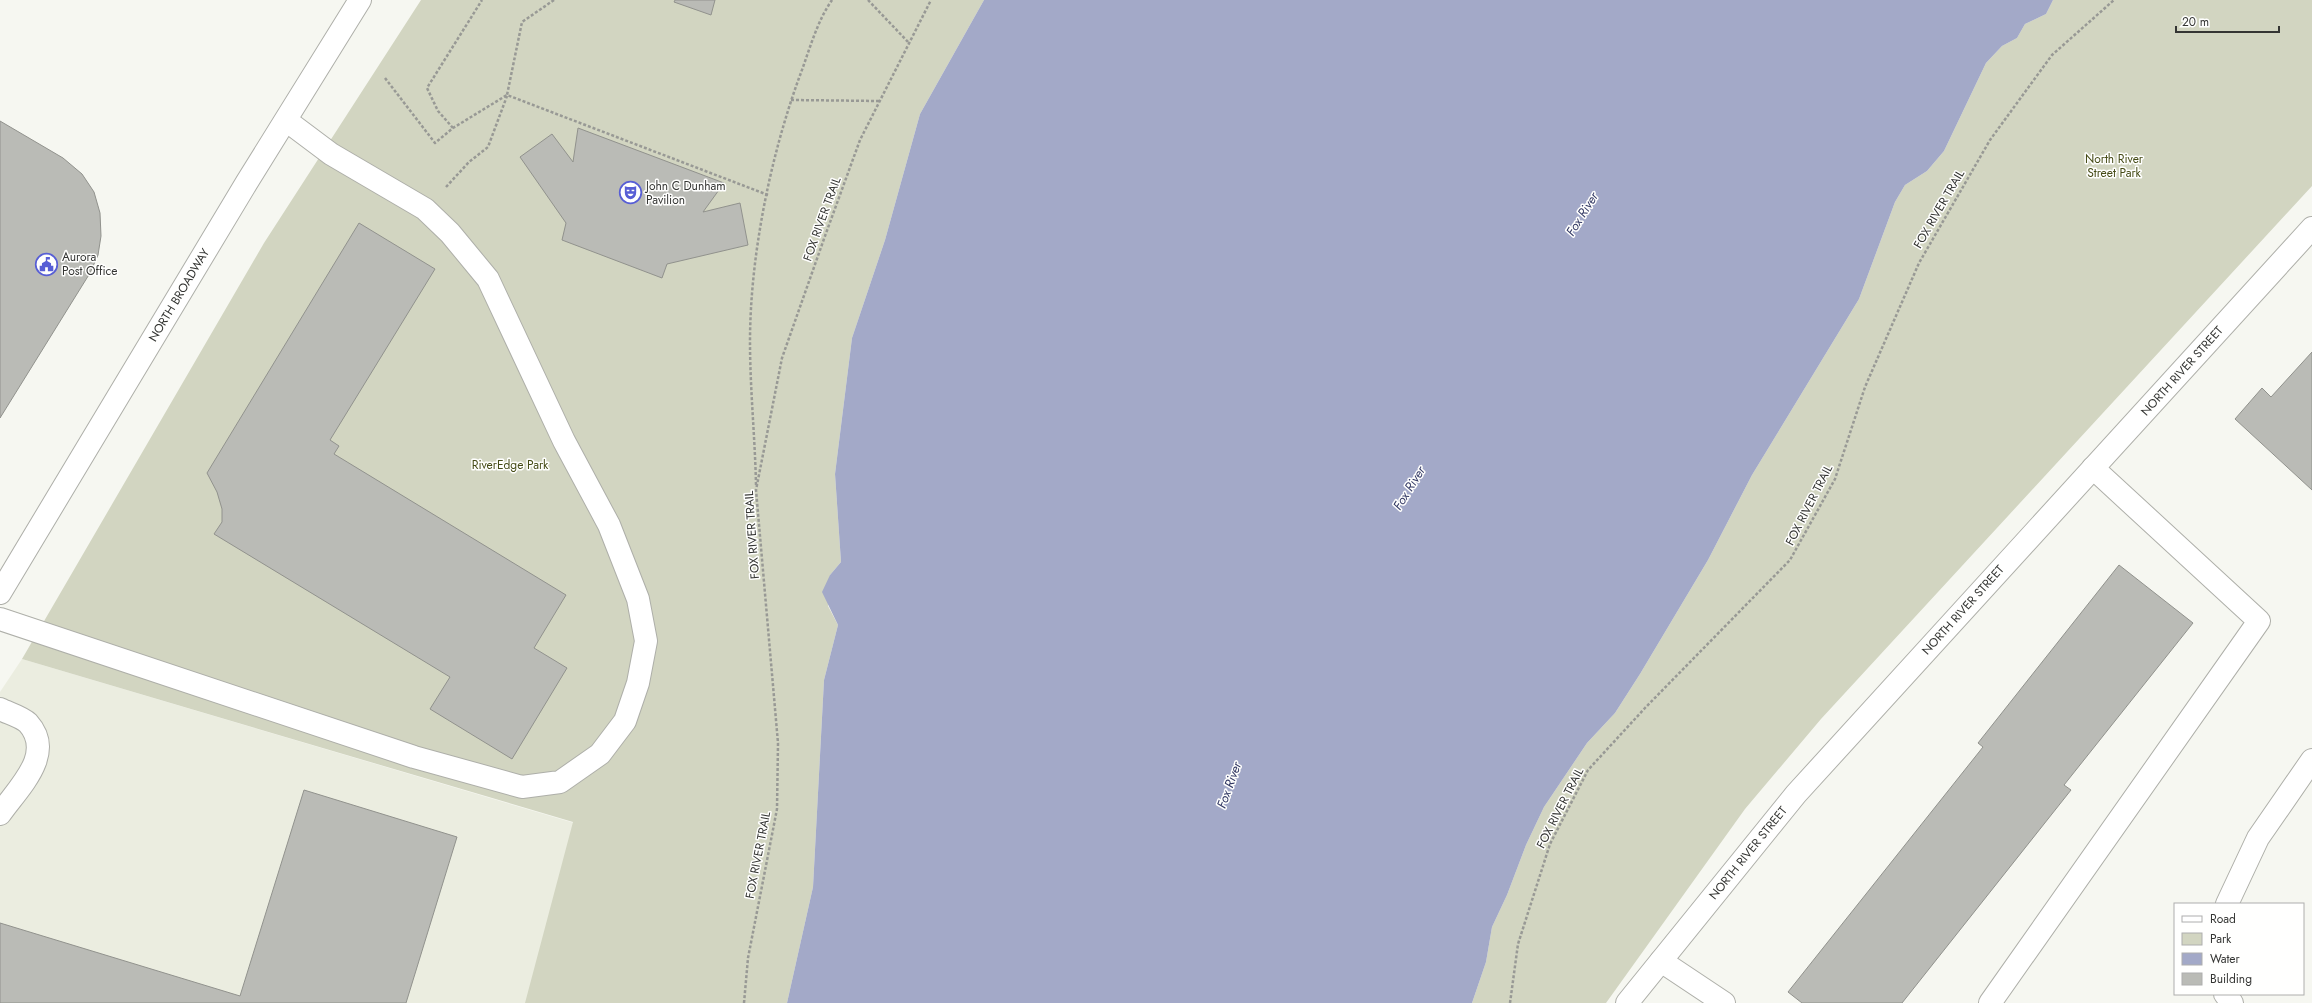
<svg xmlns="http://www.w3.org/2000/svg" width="2312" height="1003" font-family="Jost,sans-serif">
<rect width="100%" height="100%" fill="#f6f7f1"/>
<path fill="#ebede0" d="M22,659l552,164 -40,180h-534v-311z"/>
<g fill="#d2d5c1">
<path d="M421,0h563l-64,114 -35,126 -33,98 -17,136 6,88 -11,13 -2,31 10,19 -14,55 -11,207 -26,116h-262l48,-181 -551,-163 242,-416z"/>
<path d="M2053,0h259v186l-491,533 -76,90 -139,194h-134l14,-41 6,-35 15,-32 19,-50 18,-38 43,-64 28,-30 25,-39 68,-114 44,-85 107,-176 36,-97 10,-17 22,-14 17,-20 42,-88 16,-17 15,-8 8,-14 21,-10z"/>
</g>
<path fill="#a3a9c8" d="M984,0h1069l-7,14 -21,10 -8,14 -15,8 -16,17 -42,88 -17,20 -22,14 -10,17 -36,97 -107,176 -44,85 -68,114 -25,39 -28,30 -43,64 -18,38 -19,50 -15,32 -6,35 -14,41h-685l26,-116 11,-207 14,-55 -16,-33 8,-17 11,-13 -6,-88 17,-136 33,-98 35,-126z"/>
<g fill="#babbb6" stroke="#91928d">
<path d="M675,0h40l-4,15 -37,-13z"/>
<path d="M0,121l63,37 19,16 12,18 6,21 1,23 -3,19 -8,18 -90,145z"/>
<path d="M578,128l146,55 -21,29 37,-9 8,42 -81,19 -5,14 -100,-38 4,-17 -46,-66 32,-23 21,28z"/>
<path d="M359,223l76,46 -105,171 9,6 -5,8 232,141 -32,53 33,20 -55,91 -82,-50 20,-32 -236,-143 8,-12v-13l-5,-17 -10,-19z"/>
<path d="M2312,352v138l-77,-71 27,-31 9,9z"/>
<path d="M2119,565l74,58 -129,162 7,5 -169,213h-100l-14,-11 195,-245 -5,-4z"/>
<path d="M304,790l153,47 -51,166h-406v-80l240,73z"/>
</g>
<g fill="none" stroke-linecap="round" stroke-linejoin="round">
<defs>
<g id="minor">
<path d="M0,619l414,138 108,30 38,-5 40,-28 25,-33 13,-38 8,-42 -8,-42 -29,-74 -45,-84 -76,-162 -38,-46 -25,-24 -94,-55 -44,-33"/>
<path d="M0,709c8,4 22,8 28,14 28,31 -10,65 -28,91"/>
<path d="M2227,904l31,-66 54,-78"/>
<path d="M1661,961l63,42"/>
<path d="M2225,994l7,9"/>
<path d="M1627,1003l169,-209 516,-566"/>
<path d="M1990,1003l269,-382 -166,-153"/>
</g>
<path id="major" d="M0,593l247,-411 113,-182"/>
</defs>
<use href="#minor" stroke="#aeafa9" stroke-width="24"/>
<use href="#major" stroke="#aeafa9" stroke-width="24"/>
<g stroke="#989995" stroke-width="2.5" stroke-dasharray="3 2" stroke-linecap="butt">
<path d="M554,0l-32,22 -15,73 261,100"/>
<path d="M868,0l41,43"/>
<path d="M385,78l50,65 18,-15 54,-33"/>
<path d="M791,100l89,1"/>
<path d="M453,128l-15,-17 -11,-23 55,-88"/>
<path d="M446,187l23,-25 19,-15 19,-51"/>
<path d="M756,485c-1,-48 -6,-96 -6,-143 0,-85 20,-184 49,-264 10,-26 17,-55 33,-78"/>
<path d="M744,1003l4,-45 29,-149 1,-66 -22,-253 26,-132 43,-122 35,-96 71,-140"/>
<path d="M1510,1003l8,-59 32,-100 38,-74 57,-62 145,-148 45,-81 30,-92 54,-124 71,-123 62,-85 62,-55"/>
</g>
<use href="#minor" stroke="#fff" stroke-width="22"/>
<use href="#major" stroke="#fff" stroke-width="22"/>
</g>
<defs>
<symbol id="theatre-ring" viewBox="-11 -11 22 22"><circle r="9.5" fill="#fffffe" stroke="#575ed5" stroke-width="1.5"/><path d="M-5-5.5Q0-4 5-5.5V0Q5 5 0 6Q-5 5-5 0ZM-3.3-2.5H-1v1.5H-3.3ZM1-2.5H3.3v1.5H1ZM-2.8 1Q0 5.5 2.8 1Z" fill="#575ed5"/></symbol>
<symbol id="civic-ring" viewBox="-11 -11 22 22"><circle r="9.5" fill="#fffffe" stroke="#575ed5" stroke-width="1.5"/><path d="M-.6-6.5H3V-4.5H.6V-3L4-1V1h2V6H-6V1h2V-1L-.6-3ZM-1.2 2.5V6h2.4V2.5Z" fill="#575ed5"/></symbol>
</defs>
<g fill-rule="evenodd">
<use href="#theatre-ring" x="618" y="180" width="25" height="25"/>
<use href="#civic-ring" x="34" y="252" width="25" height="25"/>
</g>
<g text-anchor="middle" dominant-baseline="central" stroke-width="3" stroke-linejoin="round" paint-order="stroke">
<g font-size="12" fill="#454b16" stroke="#fffffe">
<text x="2114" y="159">North River<tspan x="2114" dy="14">Street Park</tspan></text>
<text x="510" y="465">RiverEdge Park</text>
</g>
<g font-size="12" fill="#343533" stroke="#fffffe" text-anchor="start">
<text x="646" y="186">John C Dunham<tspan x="646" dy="14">Pavilion</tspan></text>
<text x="62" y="257">Aurora<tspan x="62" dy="14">Post Office</tspan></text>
</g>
<g font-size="12" fill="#343533" stroke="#fffffe">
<text transform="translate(1939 209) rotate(-60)">FOX RIVER TRAIL</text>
<text transform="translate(822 219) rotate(-70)">FOX RIVER TRAIL</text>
<text transform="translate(179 295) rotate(-59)">NORTH BROADWAY</text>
<text transform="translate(2182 371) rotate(-48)">NORTH RIVER STREET</text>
<text transform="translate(1809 505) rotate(-63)">FOX RIVER TRAIL</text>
<text transform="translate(752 535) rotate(-94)">FOX RIVER TRAIL</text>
<text transform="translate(1963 610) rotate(-48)">NORTH RIVER STREET</text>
<text transform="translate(1560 808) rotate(-63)">FOX RIVER TRAIL</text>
<text transform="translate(1748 853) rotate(-51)">NORTH RIVER STREET</text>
<text transform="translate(758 855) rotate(-79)">FOX RIVER TRAIL</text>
</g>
<g font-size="13" font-style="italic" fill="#333964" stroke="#fffffe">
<text transform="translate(1582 214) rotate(-58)">Fox River</text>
<text transform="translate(1409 488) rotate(-58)">Fox River</text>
<text transform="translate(1229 785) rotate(-70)">Fox River</text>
</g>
</g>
<rect x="2174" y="903" width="130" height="92" fill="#fffffe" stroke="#aeaead"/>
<rect x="2182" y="916" width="20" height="6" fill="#ffffff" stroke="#aeaead"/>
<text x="2210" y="923" font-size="12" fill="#343533">Road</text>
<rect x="2182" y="933" width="20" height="12" fill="#d2d5c1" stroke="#aeaead"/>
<text x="2210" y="943" font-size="12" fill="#343533">Park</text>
<rect x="2182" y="953" width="20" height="12" fill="#a3a9c8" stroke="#aeaead"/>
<text x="2210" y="963" font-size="12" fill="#343533">Water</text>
<rect x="2182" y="973" width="20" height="12" fill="#babbb6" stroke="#aeaead"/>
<text x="2210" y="983" font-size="12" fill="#343533">Building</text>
<path d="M2176 26v6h103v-6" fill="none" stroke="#343533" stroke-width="2"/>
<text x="2182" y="26" font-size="12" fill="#343533" stroke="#fffffe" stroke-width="3" paint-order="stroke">20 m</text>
</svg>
